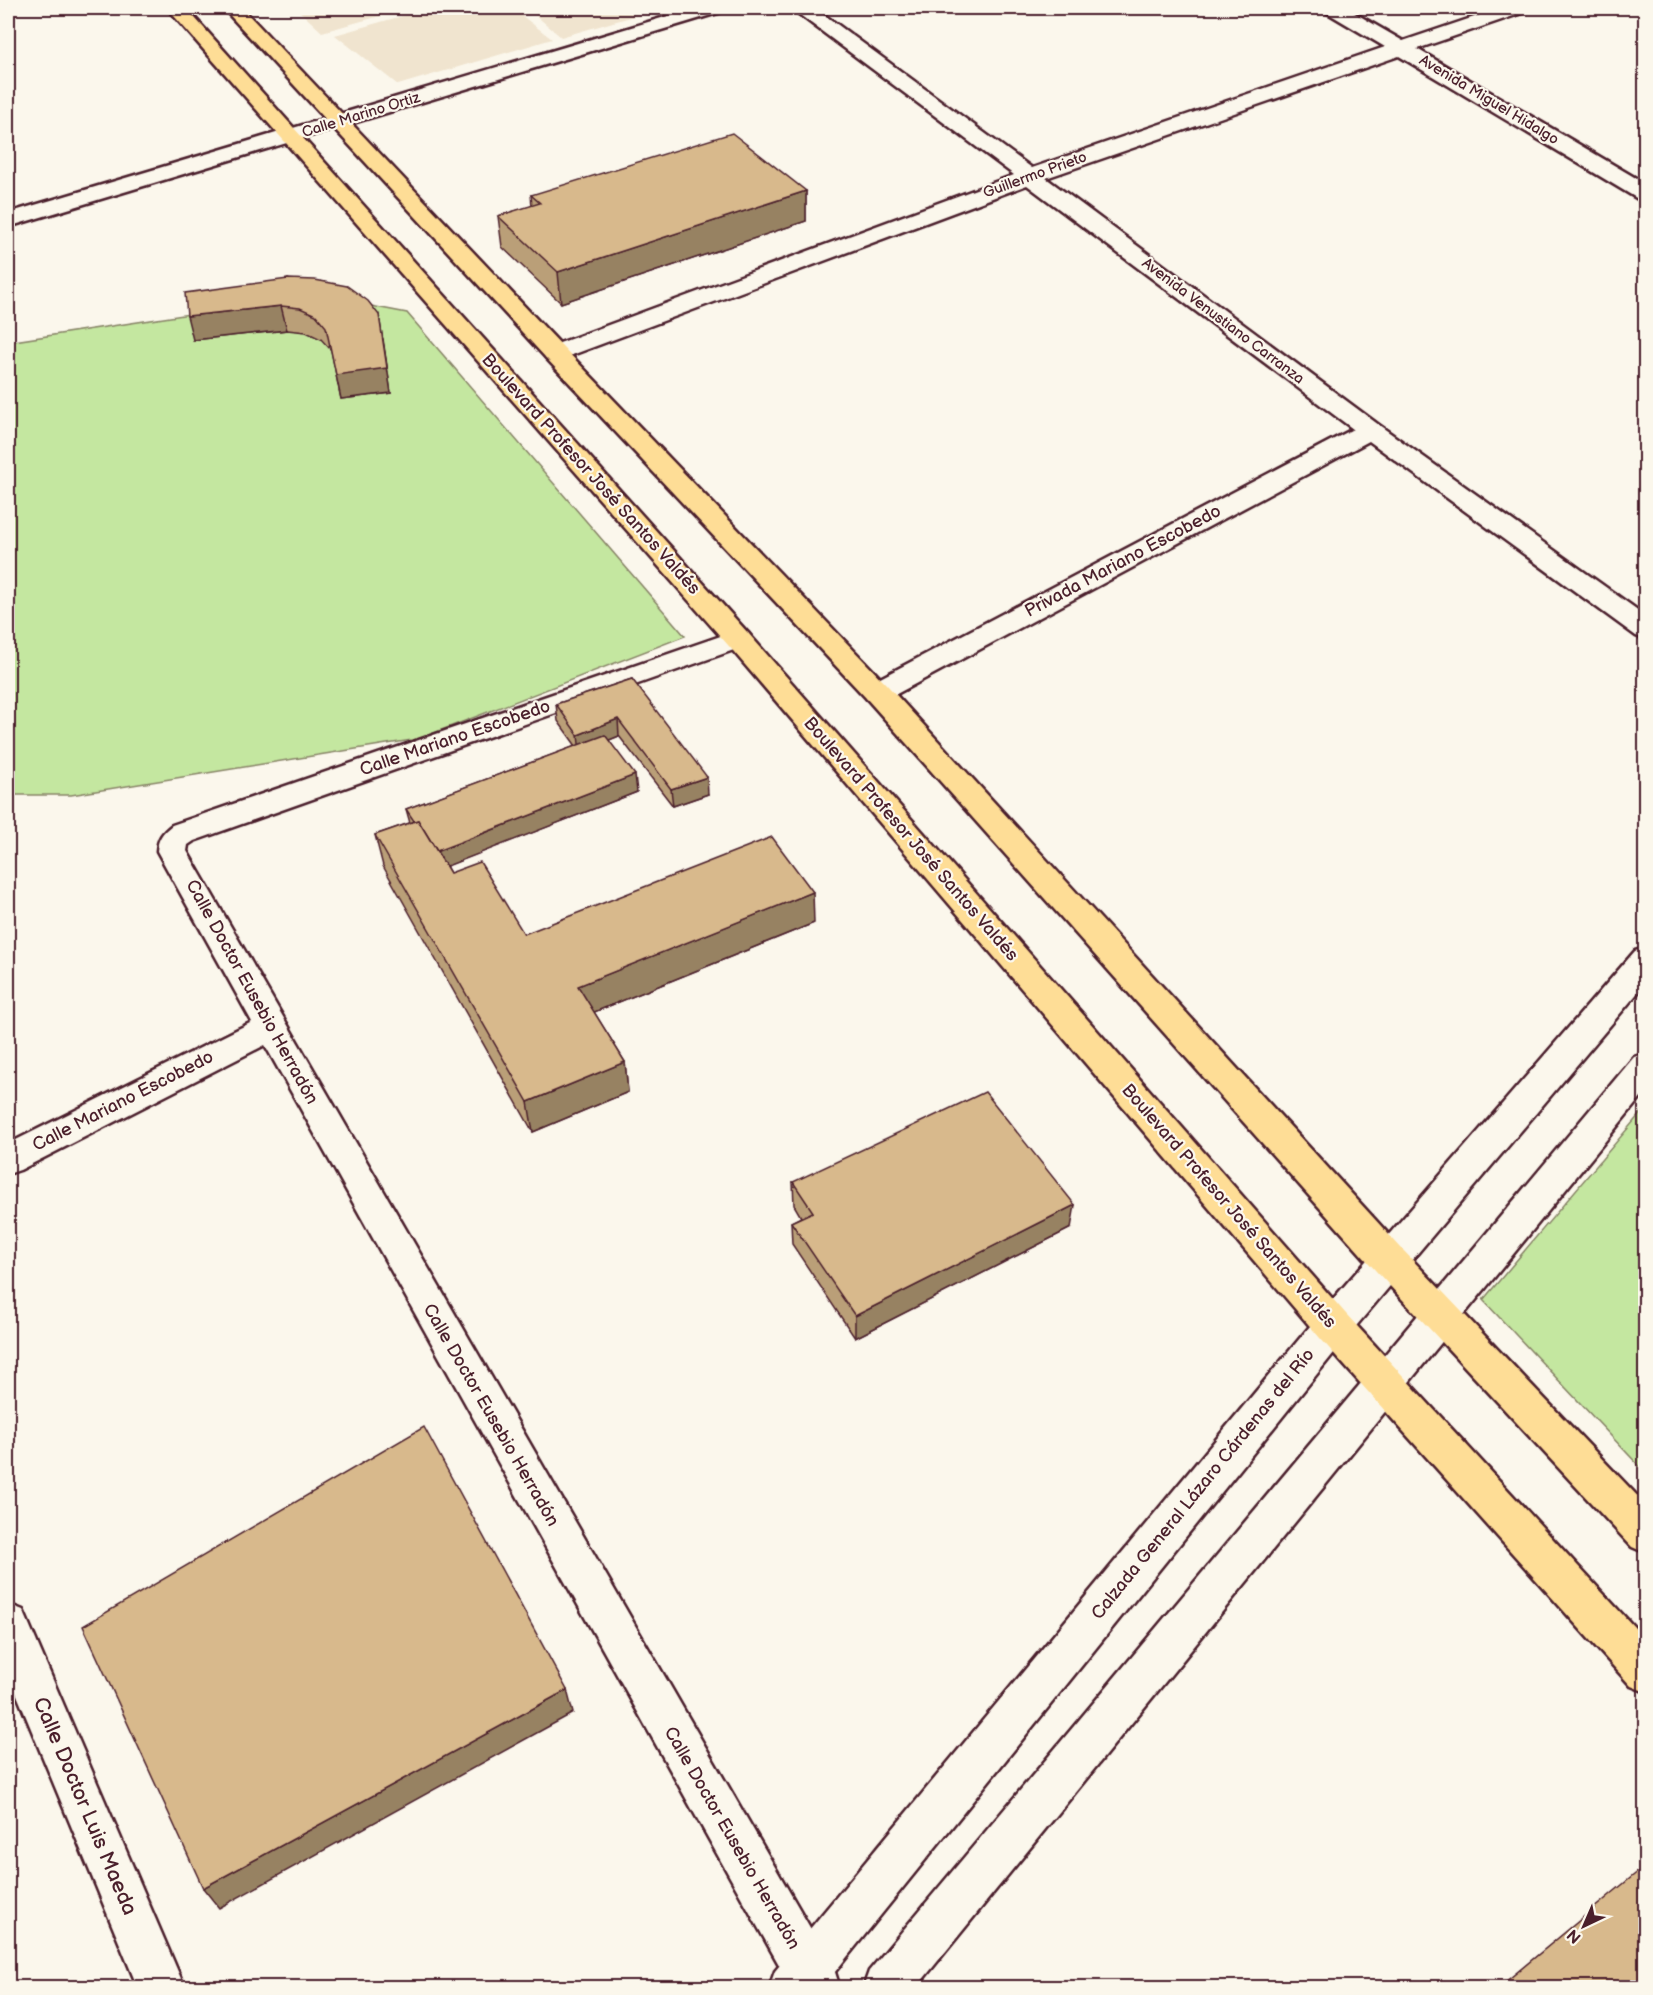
<svg xmlns="http://www.w3.org/2000/svg" width="1653" height="1995" font-family="'Balsamiq Sans',sans-serif">
<rect width="100%" height="100%" fill="#fbf7ec"/>
<filter id="ink" filterUnits="userSpaceOnUse"><feTurbulence type="fractalNoise" baseFrequency=".0167" numOctaves="2"/><feDisplacementMap in="SourceGraphic" scale="12" xChannelSelector="R" yChannelSelector="G"/><feConvolveMatrix kernelMatrix="1 2 1 2 8 2 1 2 1" color-interpolation-filters="sRGB"/></filter>
<g filter="url(#ink)">
<g fill="#f0e4cf">
<path d="M296,8h113l-87,24z"/>
<path d="M430,8h82l40,31 -154,46 -63,-50z"/>
<path d="M527,8h135l-101,29z"/>
</g>
<g fill="#c4e7a0" stroke="#878366" stroke-width="1.5">
<path d="M314,295l93,18 278,323 -267,103 -347,56h-63v-453z"/>
<path d="M1645,1108v364l-162,-172z"/>
</g>
<g fill="none" stroke-linecap="round" stroke-linejoin="round">
<defs>
<g id="minor">
<path d="M695,8h29l-3,4 -713,215v-14z"/>
<path d="M794,8h21l217,160 353,-121 -59,-35 -2,-4h22l57,33 98,-33h26l-2,4 -108,37 229,135v16l-8,-1 -239,-143 -353,122 333,247 267,191v23l-10,-3 -267,-195 -482,258 -10,3 -10,-3 -4,-7 4,-7 486,-256 -326,-244 -463,173 -9,2 -9,-2 -3,-5 3,-5 468,-173 -218,-163z"/>
<path d="M738,630l10,3 4,6 -4,6 -554,196 -6,4 -1,6 647,1118 6,19h-48l-527,-943 -245,125 -12,4v-30l244,-122 -95,-171c1,-13 5,-18 15,-26z"/>
<path d="M8,1604l15,6 162,378h-47l-130,-315z"/>
</g>
<g id="tertiary">
<path d="M1646,948v35l-300,355 -524,650h-53l6,-17 545,-657 315,-363z"/>
<path d="M1646,1053v38l-730,897h-53l6,-17 765,-914z"/>
</g>
<g id="primary">
<path d="M167,8h19l562,625 598,681 300,326v52l-15,-6 -311,-348 -592,-693z"/>
<path d="M223,8h19l322,340 323,337 515,564 244,256v48l-14,-6 -256,-276 -509,-572 -321,-341z"/>
</g>
</defs>
<use href="#minor" stroke="#4a1f2b" stroke-width="5"/>
<use href="#tertiary" stroke="#4a1f2b" stroke-width="5"/>
<use href="#primary" stroke="#4a1f2b" stroke-width="5"/>
<use href="#minor" fill="#fbf7ec" fill-rule="evenodd"/>
<use href="#tertiary" fill="#fbf7ec" fill-rule="evenodd"/>
<use href="#primary" fill="#fedd96" fill-rule="evenodd"/>
</g>
<g fill="#ba9f78" stroke="#4a1f2b" stroke-width="1.5">
<path d="M806,191v30l-245,82 -59,-56 -4,-31 34,-10 -1,-11z"/>
<path d="M288,279l95,60 8,54 -50,6 -10,-49 -10,-11 -15,-7 -19,-2 -94,10z"/>
<path d="M632,679l76,115 -35,12 -54,-70 -10,4 28,52 -191,74 4,7 74,61 290,-11 -220,89 31,50 3,30 -95,40 -150,-266 -8,-31 35,-12 -4,-14 170,-63 -18,-25 -2,-17z"/>
<path d="M793,1182l278,46 -216,110 -63,-94 -1,-22 10,-5 -7,-12z"/>
</g>
<g fill="#978262" stroke="#4a1f2b" stroke-width="1.5">
<path d="M806,191v30l-245,82 -3,-31z"/>
<path d="M281,306l6,24 -94,10 -6,-24z"/>
<path d="M379,315l12,78 -50,6 -5,-24z"/>
<path d="M618,719l1,17 -39,16 -2,-17z"/>
<path d="M635,775l2,17 -200,78 -4,-17z"/>
<path d="M707,777l1,17 -35,12 -2,-17z"/>
<path d="M813,892l1,31 -232,94 -4,-31z"/>
<path d="M625,1062l3,30 -95,40 -5,-30z"/>
<path d="M1075,1205l-4,23 -216,110v-22z"/>
<path d="M567,1690l6,23 -354,195 -16,-20z"/>
</g>
<g fill="#d8b98c" stroke="#4a1f2b" stroke-width="1.5">
<path d="M732,133l74,58 -248,81 -60,-56 42,-13 -9,-8z"/>
<path d="M288,279l27,1 32,6 21,15 11,14 8,53 -51,7 -10,-48 -10,-12 -16,-7 -19,-2 -94,10 -2,-23z"/>
<path d="M632,679l75,98 -36,12 -53,-70 -40,16 -22,-31z"/>
<path d="M605,735l30,40 -198,76 -19,-31 -4,1 -8,-12z"/>
<path d="M418,820l32,53 30,-11 44,72 248,-97 41,55 -235,94 47,76 -97,40 -153,-267z"/>
<path d="M985,1092l90,113 -220,111 -64,-94 22,-10 -20,-30z"/>
<path d="M424,1427l143,263 -364,198 -120,-262z"/>
<path d="M1646,1865v123h-148z"/>
</g>
</g>
<g text-anchor="middle" dominant-baseline="central" stroke-width="4.5" stroke-linejoin="round" paint-order="stroke">
<g font-size="15" fill="#4a1f2b" stroke="#fbf7ec">
<text transform="translate(1489 100) rotate(31)">Avenida Miguel Hidalgo</text>
<text transform="translate(361 115) rotate(-17)">Calle Marino Ortiz</text>
<text transform="translate(1035 175) rotate(-20)">Guillermo Prieto</text>
<text transform="translate(1223 321) rotate(37)">Avenida Venustiano Carranza</text>
</g>
<g font-size="18" fill="#4a1f2b" stroke="#fbf7ec">
<text transform="translate(591 474) rotate(48)">Boulevard Profesor José Santos Valdés</text>
<text transform="translate(1123 561) rotate(-28)">Privada Mariano Escobedo</text>
<text transform="translate(455 738) rotate(-19)">Calle Mariano Escobedo</text>
<text transform="translate(911 839) rotate(49)">Boulevard Profesor José Santos Valdés</text>
<text transform="translate(252 992) rotate(61)">Calle Doctor Eusebio Herradón</text>
<text transform="translate(123 1101) rotate(-27)">Calle Mariano Escobedo</text>
<text transform="translate(1229 1206) rotate(49)">Boulevard Profesor José Santos Valdés</text>
<text transform="translate(491 1415) rotate(60)">Calle Doctor Eusebio Herradón</text>
<text transform="translate(1203 1484) rotate(-51)">Calzada General Lázaro Cárdenas del Río</text>
<text transform="translate(732 1838) rotate(60)">Calle Doctor Eusebio Herradón</text>
</g>
<g font-size="21" fill="#4a1f2b" stroke="#fbf7ec">
<text transform="translate(85 1806) rotate(67)">Calle Doctor Luis Maeda</text>
</g>
</g>
<rect width="1653" height="1995" fill="none" stroke="#fbf7ec" stroke-width="30"/>
<rect x="15" y="15" width="1623" height="1965" fill="none" stroke="#4a1f2b" stroke-width="2" filter="url(#ink)"/>
<g transform="translate(1584 1926) rotate(224)" stroke="#fbf7ec" stroke-width="4.5" paint-order="stroke">
<path d="M0-4.5L10 22L0 15L-10 22Z" fill="#4a1f2b"/>
<text y="-9" font-size="16" font-weight="bold" text-anchor="middle" fill="#4a1f2b">N</text>
</g>
</svg>
